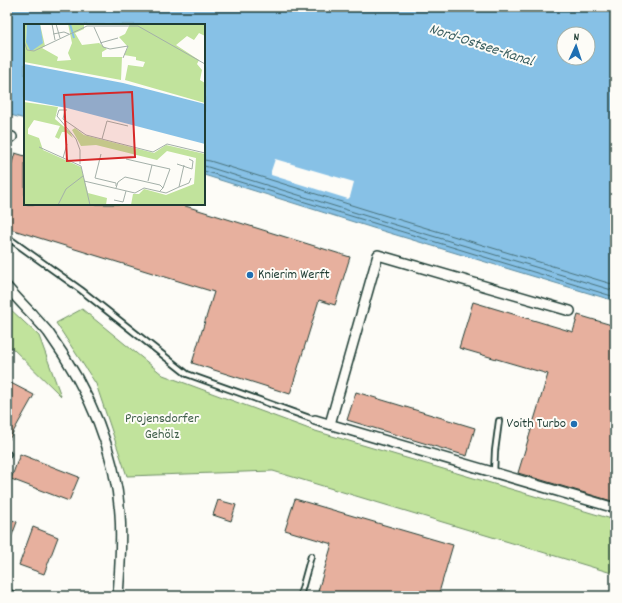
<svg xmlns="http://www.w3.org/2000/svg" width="622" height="603" font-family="Dekko,sans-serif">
<rect width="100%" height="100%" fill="#fdfcf7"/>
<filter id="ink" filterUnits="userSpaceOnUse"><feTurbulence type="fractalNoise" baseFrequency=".025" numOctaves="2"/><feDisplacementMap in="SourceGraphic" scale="8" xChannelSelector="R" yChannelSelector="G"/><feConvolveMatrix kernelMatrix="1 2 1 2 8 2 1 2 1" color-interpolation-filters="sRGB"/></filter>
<g filter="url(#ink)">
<g fill="#c1e39c" stroke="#709068">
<path d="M7,306l32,30 22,60 -54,-53z"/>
<path d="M82,309l81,66 149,55 303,90v54l-342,-103 -146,5 -31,-92 -40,-61z"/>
</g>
<path fill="#87c1e6" stroke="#5d8c9f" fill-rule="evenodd" d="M7,7h608v294l-242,-73 -169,-53v-150h-179v94l-18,-5zM564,34h24v24h-24z"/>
<path fill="#fdfcf7" d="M275,159l79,23 -4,15 -2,2 -77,-24v-4z"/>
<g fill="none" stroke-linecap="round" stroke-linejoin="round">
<g stroke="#49727b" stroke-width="1">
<path d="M204,160l6,1 167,52 238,72"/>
<path d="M204,166l4,1 168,52 239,72"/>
<path d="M204,171l411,126"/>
</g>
</g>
<g fill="#e7b09e" stroke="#1f3d34">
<path d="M15,153l10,3v48h154l171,53 -15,48 -16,-5 -29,94 -98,-31 22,-71 -207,-64v-49z"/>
<path d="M473,302l100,30 5,-17 37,11v176l-97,-29 30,-99 -89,-26z"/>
<path d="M7,381l27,14 -27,48z"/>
<path d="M356,392l119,36 -8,28 -120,-36z"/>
<path d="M20,454l59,23 -10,24 -58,-22z"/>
<path d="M295,499l158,46 -15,51h-104l-16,-5 14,-47 -47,-14z"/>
<path d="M218,500l18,5 -5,16 -18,-6z"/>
<path d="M7,518l10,4 -9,24h-1z"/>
<path d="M33,527l25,10 -14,37 -25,-9z"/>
</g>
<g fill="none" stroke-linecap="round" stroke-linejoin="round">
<defs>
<g id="lane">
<path d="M7,237l74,53 106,84 128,46"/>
<path d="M7,456l1,-2"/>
<path d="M494,473l1,-22 4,-30"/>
<path d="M300,596l11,-40"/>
</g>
<g id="street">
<path d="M7,136l5,1"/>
<path d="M7,287c8,9 16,18 25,27 5,6 11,12 16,18 38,53 67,116 72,182 2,27 0,55 -2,82"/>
<path d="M315,420l300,88"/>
<path d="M330,424l48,-169 192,56"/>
<path d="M7,594l5,2"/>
</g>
</defs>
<use href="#lane" stroke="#1f3d34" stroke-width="8"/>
<use href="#street" stroke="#1f3d34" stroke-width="12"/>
<use href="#lane" stroke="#fdfcf7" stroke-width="4.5"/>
<use href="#street" stroke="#fdfcf7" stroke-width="9"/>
</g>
</g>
<g fill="#1f6fb2" stroke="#fdfcf7" stroke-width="1.5">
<circle cx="250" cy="275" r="4"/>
<circle cx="574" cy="424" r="4"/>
</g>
<g text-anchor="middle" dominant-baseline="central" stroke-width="4" stroke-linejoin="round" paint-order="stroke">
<g font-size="14" fill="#1f3d34" stroke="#fdfcf7" text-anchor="start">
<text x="258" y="275">Knierim Werft</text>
<text x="566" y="424" text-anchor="end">Voith Turbo</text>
</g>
<g font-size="14" fill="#3f5e49" stroke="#fdfcf7">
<text x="162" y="419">Projensdorfer<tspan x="162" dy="16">Gehölz</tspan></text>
</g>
<g font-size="15" font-style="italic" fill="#395e60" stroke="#fdfcf7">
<text transform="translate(481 46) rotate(18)">Nord-Ostsee-Kanal</text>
</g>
</g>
<g transform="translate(24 24)">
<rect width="181" height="181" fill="#fdfcf7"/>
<path d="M0,0h3l-1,18 17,1 -4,-12 1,-7 5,22 -3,2 16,9 -1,4 14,-1 -3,-7 4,-10 -4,-19h16v5l-9,4 7,12 17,-2 8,6 -5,3v5h20l-1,23 -97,-18zM106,0h75v12l-6,-3 -5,7 -7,-4 -11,9 23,15 -2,4 5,6 -2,10 5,3v20l-80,-23 3,-15 15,2 2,-5 -9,-2v-3l-12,-2 4,-8 -9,-10 6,-3zM0,78l34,5 -3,12 15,13 3,6 -7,-6h-4l-3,7 -4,-2 5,-11 -26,-6 -6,9v5l11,4 4,12 38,17 7,26 19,5 -1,7h-82zM51,104l9,7 70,18 12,-8 39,9v51h-74l2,-11h6l5,-5 22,6 28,-11 2,-26 -29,-7 -10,9 -61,-15 -15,1 -9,-16z" fill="#c1e39c"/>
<path d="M3,0h13l3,19 -10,7h-3l-4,-8zM0,40l99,19 82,21v40l-138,-36 -43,-8z" fill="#87c1e6"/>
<path fill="none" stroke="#87c1e6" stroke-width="2" d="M46,0l4,14"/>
<path fill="none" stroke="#a4b0a9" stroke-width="1" d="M28,0l3,16M32,0l4,14M63,2h51l67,38M70,3l9,20 7,2 18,-3 -5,12M29,10l11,-2 5,2M0,17l3,9 7,1 53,-25M76,19l18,-5M41,86l-2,9 23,16 67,17 14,-8 38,9M43,86h-8l-2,6 19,23 4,11v14M78,115l5,-18 21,5M15,123l42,19 9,39M77,130l-6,24 21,5v3M39,134l4,-14M102,135l26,6 -4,16M153,140l15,5 1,-8 -4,-2M128,141l18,4 -7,19M60,157l51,12 9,-5 22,5 13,-6 5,-22M155,163l10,-4 2,-5M92,164l2,-6 7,-5 35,8 3,3 -4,4M90,176l9,2 3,-11M34,181l8,-16 17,-13"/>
<path fill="#d62828" fill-opacity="0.15" stroke="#d62828" stroke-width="2" d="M108,68l3,65 -68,4 -3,-66z"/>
<rect width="181" height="181" fill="none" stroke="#1f3d34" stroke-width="2"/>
</g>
<rect width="622" height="603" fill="none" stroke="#fdfcf7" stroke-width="24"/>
<rect x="12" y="12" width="598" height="579" fill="none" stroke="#1f3d34" stroke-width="1.5" filter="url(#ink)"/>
<g transform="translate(576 46) rotate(3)"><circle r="19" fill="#fdfcf7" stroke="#a4b0a9"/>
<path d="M0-3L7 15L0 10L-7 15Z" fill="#1f6fb2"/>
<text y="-6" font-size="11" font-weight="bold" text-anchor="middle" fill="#1f3d34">N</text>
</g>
</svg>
